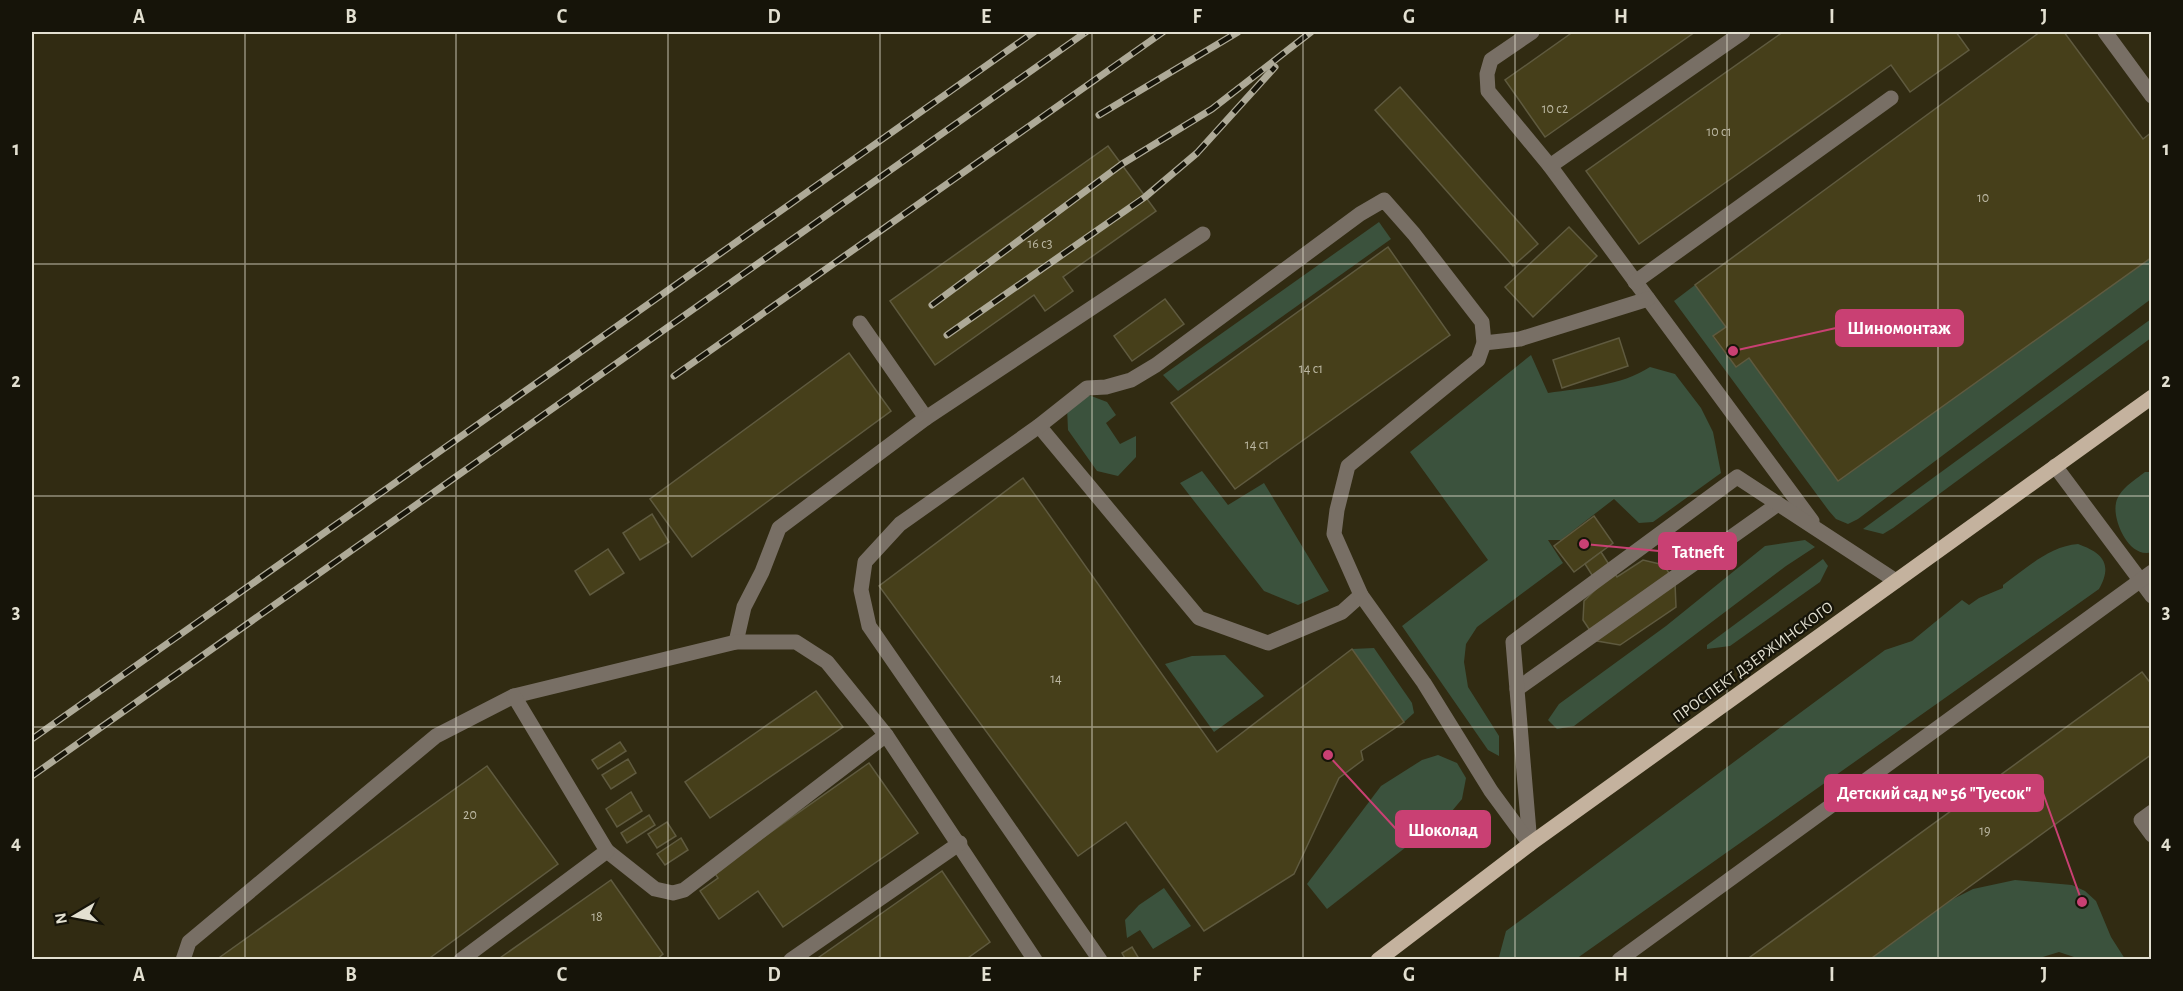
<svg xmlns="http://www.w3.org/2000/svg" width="2183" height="991" font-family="'Alegreya Sans',sans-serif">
<rect width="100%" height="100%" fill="#312b12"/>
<g fill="#3b523d">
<path d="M1379,222l12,17 -213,152 -15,-16z"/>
<path d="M2151,257v42l-293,220 -10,5 -12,-5 -7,-8 -155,-210 21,-16 31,42 -13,10 23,30 13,-9z"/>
<path d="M2151,319v19l-258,190 -10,6 -20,-5z"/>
<path d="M1531,355l17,38c34,-5 73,-7 102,-26l25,7 26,34 12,24 8,41 -68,49 -14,1 -25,-24 -53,41h-13l15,23 -86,64 -11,17 -2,18 4,25 31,49v20l-11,-6 -86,-124 86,-66 -78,-108z"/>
<path d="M1086,394l21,8 9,13 -10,8 14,21 16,-8v21l-18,19 -21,-5 -29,-41 -1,-22z"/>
<path d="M1202,471l26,34 36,-22 65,108 -31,14 -34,-14 -84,-108z"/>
<path d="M2145,472h6l1,80c-22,8 -40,-31 -36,-49 3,-14 19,-23 29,-31z"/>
<path d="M1805,540l10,7 -29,19 -212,160 -17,3 -9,-9 11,-16 107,-78 99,-80z"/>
<path d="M2078,544c25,9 35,20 21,45l-523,370h-76l-1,-2 7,-26 379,-281 27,-9 50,-41 7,5 10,-7 24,-10v-3c23,-16 46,-39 75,-41z"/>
<path d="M1823,559l5,7 -8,16 -90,64 -23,3v-4z"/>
<path d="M1374,648l38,55 2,10 -10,9 -52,-73z"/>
<path d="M1225,655l39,41 -50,36 -49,-68 27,-8z"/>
<path d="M1438,755l19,8 9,15 -4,21 -10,12 -125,98 -20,-25 74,-98 41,-26z"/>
<path d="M2015,880l57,5 13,6 11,10 15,36 14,22h-45l-21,-7 -26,8h-164l82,-60 22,-11z"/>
<path d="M1164,888l27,38 -38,23 -13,-19 -13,8 -2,-18 14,-15z"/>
</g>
<g fill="#463f1a" stroke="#5f5a3f" stroke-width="1.5">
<path d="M1573,32h122l-150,105 -40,-57z"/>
<path d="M1783,32h173l13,18 -59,42 -19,-27 -252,179 -53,-73z"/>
<path d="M2040,32h24l79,107 9,-7v125l-314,224 -89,-123 -13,9 -23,-31 13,-9 -31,-42z"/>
<path d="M1400,87l138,157 -25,22 -138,-156z"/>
<path d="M1108,146l48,65 -93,66 10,14 -28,20 -11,-16 -99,70 -45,-64z"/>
<path d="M1569,227l28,29 -64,61 -28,-30z"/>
<path d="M1388,247l62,88 -215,154 -64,-86z"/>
<path d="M1165,299l19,25 -52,37 -18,-25z"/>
<path d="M1619,338l9,28 -66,22 -9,-28z"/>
<path d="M849,353l42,58 -199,146 -42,-58z"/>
<path d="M1023,478l194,274 135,-103 52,73 -43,29 2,9 -24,18 -45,96 -90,57 -78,-109 -48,34 -199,-270z"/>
<path d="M652,514l17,28 -29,18 -17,-27z"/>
<path d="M1594,516l19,27 -39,29 -20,-26z"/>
<path d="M608,549l16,24 -34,22 -15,-24z"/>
<path d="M1601,552l16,25 26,-17 21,5 11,18 1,24 -56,38 -23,-4 -14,-21 1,-19 15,-15 -14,-22z"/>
<path d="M2142,672l10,13v69l-201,146 -82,60h-123z"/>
<path d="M816,691l27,36 -133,91 -25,-36z"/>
<path d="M620,742l6,9 -28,18 -6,-9z"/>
<path d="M628,759l8,14 -25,16 -9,-14z"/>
<path d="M869,763l49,70 -135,94 -25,-36 -39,28 -19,-28 18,-13 -4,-6z"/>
<path d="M487,766l71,98 -131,96h-211z"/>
<path d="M631,792l11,19 -25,16 -11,-18z"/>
<path d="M649,815l6,10 -28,18 -6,-10z"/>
<path d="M667,822l9,14 -19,12 -9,-14z"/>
<path d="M681,838l7,12 -23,15 -8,-11z"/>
<path d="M942,871l48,71 -25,18h-150z"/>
<path d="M611,880l52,74 -7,6h-159z"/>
<path d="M1132,947l6,10 -4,3h-8l-4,-7z"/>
</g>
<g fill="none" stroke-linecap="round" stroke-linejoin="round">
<g stroke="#786f65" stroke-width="15">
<path d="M1532,32l-41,28 -4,14 1,17 62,75 262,355"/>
<path d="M2105,32l47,64"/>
<path d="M1550,166l193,-134"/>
<path d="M1635,282l256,-184"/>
<path d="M860,323l66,95"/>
<path d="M1484,343l36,-4 128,-40"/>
<path d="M1039,426l160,192 69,25 74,-31 19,-17"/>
<path d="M2055,466l97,130"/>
<path d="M736,642l8,-35 18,-35 17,-44 147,-110 277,-184"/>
<path d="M1517,689l261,-185"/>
<path d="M2152,812l-11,8 11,15"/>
<path d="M1530,844l-17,-202 224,-165 159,104"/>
<path d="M607,851l48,38 18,4 11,-3 202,-155"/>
<path d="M183,960l6,-18 247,-206 78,-40 222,-54h60l31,20 59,73 149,225"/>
<path d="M461,960l146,-109 -93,-155"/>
<path d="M791,960l169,-117"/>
<path d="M1100,960l-231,-334 -8,-36 4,-28 35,-38 139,-98 48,-38 19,-1 25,-7 25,-15 204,-151 24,-14 30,34 68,88 2,21 -6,17 -130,106 -11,44 -3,24 27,61 63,88 67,108 39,53"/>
<path d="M1619,960l533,-388"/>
</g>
<path stroke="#c4b29e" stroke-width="15" d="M1378,960l152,-116 622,-447"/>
<defs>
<g id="rail">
<path d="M1099,115l139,-83"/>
<path d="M932,305l190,-141 90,-55 99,-77"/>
<path d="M947,335l198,-138 52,-44 78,-86"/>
<path d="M674,376l489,-344"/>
<path d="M32,739l1002,-707"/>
<path d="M32,776l1054,-744"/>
</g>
</defs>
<use href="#rail" stroke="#aeaa98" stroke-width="7"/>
<use href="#rail" stroke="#161409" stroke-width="4.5" stroke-dasharray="14" stroke-linecap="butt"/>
</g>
<path fill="none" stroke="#e3e0d1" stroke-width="1.5" stroke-opacity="0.55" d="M245,32v928M456,32v928M668,32v928M880,32v928M1092,32v928M1303,32v928M1515,32v928M1727,32v928M1938,32v928M32,264h2120M32,496h2120M32,727h2120"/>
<g text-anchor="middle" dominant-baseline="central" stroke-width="4.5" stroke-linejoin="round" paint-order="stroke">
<g font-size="14" fill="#bcb8a3">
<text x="1555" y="109">10 с2</text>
<text x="1719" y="132">10 с1</text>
<text x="1983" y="198">10</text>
<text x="1040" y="244">16 с3</text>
<text x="1311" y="369">14 с1</text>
<text x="1257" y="445">14 с1</text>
<text x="1056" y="679">14</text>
<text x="470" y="815">20</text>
<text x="1985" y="831">19</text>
<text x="597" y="917">18</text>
</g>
<g font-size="16" fill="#e3e0d1" stroke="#161409">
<text transform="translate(1753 662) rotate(-36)">ПРОСПЕКТ ДЗЕРЖИНСКОГО</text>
</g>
</g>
<path fill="none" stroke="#c94073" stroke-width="2" d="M1733 351L1836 328M1584 544L1659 551M2082 902L2043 793M1328 755L1396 829"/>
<g fill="#c94073" stroke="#161409" stroke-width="2">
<circle cx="1733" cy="351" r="6"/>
<circle cx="1584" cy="544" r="6"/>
<circle cx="2082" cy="902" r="6"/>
<circle cx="1328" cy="755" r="6"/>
</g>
<g fill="#c94073" stroke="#c94073" stroke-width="2">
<rect x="1836" y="310" width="127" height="36" rx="6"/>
<rect x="1659" y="533" width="77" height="36" rx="6"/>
<rect x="1825" y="775" width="218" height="36" rx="6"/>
<rect x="1396" y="811" width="94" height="36" rx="6"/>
</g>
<g font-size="18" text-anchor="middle" font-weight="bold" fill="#fff">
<text x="1899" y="334">Шиномонтаж</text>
<text x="1698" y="558">Tatneft</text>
<text x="1934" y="799">Детский сад № 56 "Туесок"</text>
<text x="1443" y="836">Шоколад</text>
</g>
<rect width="2183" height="991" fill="none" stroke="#161409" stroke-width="66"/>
<g transform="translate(75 916) rotate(260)" stroke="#161409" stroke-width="4.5" paint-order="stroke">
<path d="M0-4.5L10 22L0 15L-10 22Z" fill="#e3e0d1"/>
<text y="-9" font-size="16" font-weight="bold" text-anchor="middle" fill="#e3e0d1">N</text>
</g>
<rect x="33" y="33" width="2117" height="925" fill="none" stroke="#e3e0d1" stroke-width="2"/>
<g font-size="20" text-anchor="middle" font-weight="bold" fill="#e3e0d1">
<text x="139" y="23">A</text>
<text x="351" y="23">B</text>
<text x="562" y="23">C</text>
<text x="774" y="23">D</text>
<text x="986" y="23">E</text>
<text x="1197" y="23">F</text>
<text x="1409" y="23">G</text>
<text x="1621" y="23">H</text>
<text x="1832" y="23">I</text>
<text x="2044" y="23">J</text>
<text x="16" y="155">1</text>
<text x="2166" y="155">1</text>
<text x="16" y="387">2</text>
<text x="2166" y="387">2</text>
<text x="16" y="618">3</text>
<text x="2166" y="618">3</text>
<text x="16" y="849">4</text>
<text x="2166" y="849">4</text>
<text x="139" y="981">A</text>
<text x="351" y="981">B</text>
<text x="562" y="981">C</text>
<text x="774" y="981">D</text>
<text x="986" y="981">E</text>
<text x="1197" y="981">F</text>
<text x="1409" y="981">G</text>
<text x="1621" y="981">H</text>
<text x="1832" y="981">I</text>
<text x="2044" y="981">J</text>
</g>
</svg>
